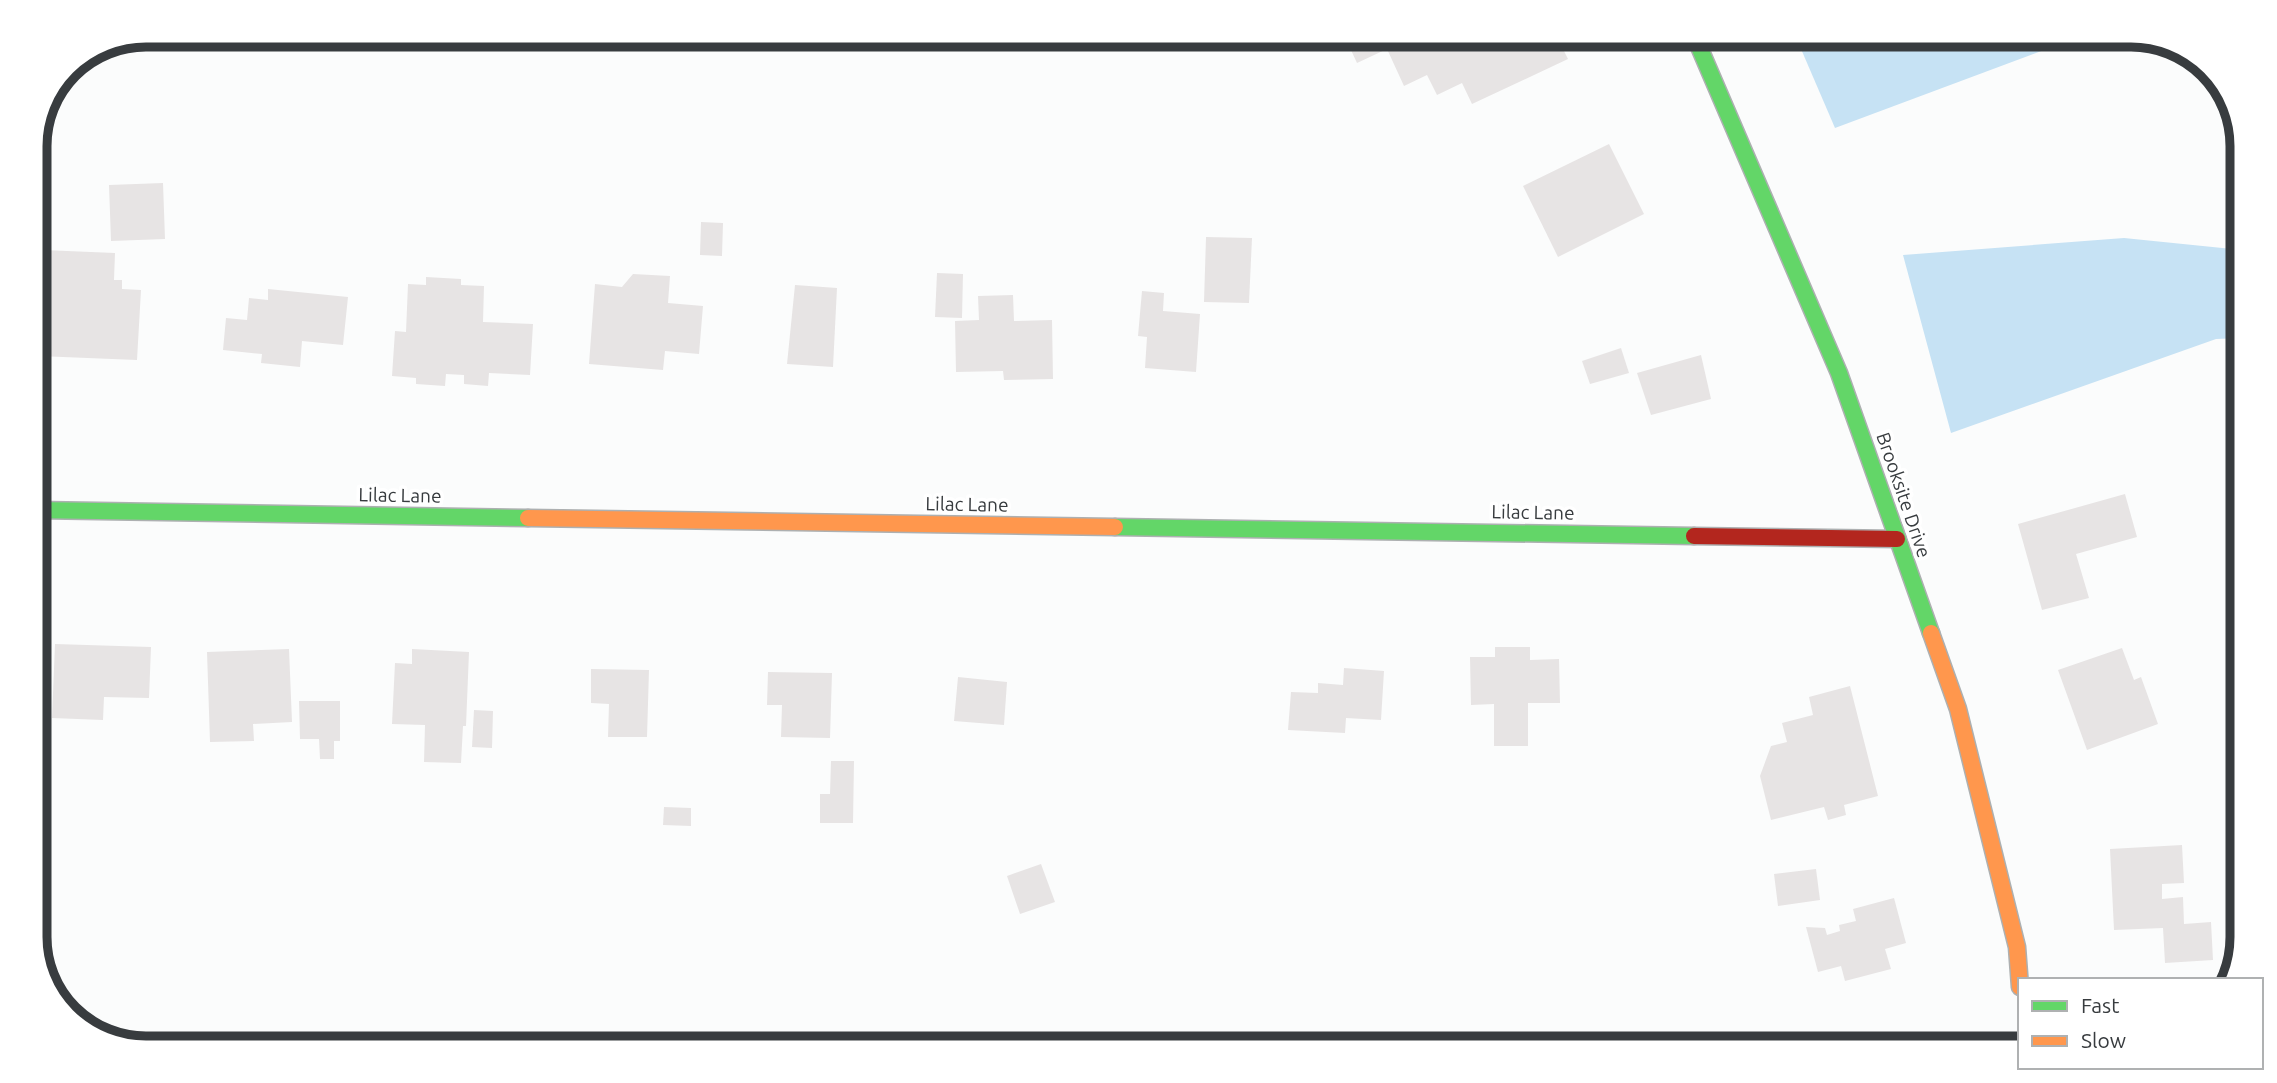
<svg xmlns="http://www.w3.org/2000/svg" width="2277" height="1083" font-family="Ubuntu,sans-serif">
<rect width="100%" height="100%" fill="#fbfcfc"/>
<g fill="#c6e2f4">
<path d="M1795,35h289l-249,93z"/>
<path d="M2124,238l118,12v88l-26,1 -265,94 -48,-178z"/>
</g>
<g fill="#e7e4e4">
<path d="M1344,35h212l12,24 -96,45 -10,-21 -25,12 -10,-20 -23,11 -17,-37 -30,14z"/>
<path d="M1609,144l35,70 -86,43 -35,-71z"/>
<path d="M163,183l2,56 -54,2 -2,-56z"/>
<path d="M701,222l22,1 -1,33 -22,-1z"/>
<path d="M1206,237l46,1 -3,65 -45,-1z"/>
<path d="M43,250l72,3 -1,27h8v9l19,1 -4,70 -99,-4z"/>
<path d="M937,273l26,1 -1,44 -27,-1z"/>
<path d="M633,274l37,2 -2,27 35,3 -4,48 -34,-3 -2,19 -74,-6 6,-80 27,3z"/>
<path d="M426,277l35,2v6l23,1 -1,36 50,2 -3,51 -41,-2 -1,13 -24,-2v-9l-18,-1 -1,12 -29,-2v-6l-24,-2 3,-45 11,1 2,-48 18,1z"/>
<path d="M795,285l42,3 -4,79 -46,-3z"/>
<path d="M268,289l80,8 -5,48 -41,-4 -2,26 -39,-4 1,-9 -39,-4 3,-32 21,2 2,-22 19,2z"/>
<path d="M1142,291l22,2 -1,18 37,3 -4,58 -51,-4 2,-31 -9,-1z"/>
<path d="M1013,295l1,26 38,-1 1,59 -49,1 -1,-9 -47,1 -1,-51 24,-1 -1,-24z"/>
<path d="M1621,348l8,25 -39,11 -8,-23z"/>
<path d="M1701,355l10,44 -60,16 -14,-42z"/>
<path d="M2125,494l12,43 -61,17 13,44 -47,12 -24,-86z"/>
<path d="M55,644l96,3 -2,51 -45,-1 -1,23 -51,-2z"/>
<path d="M1495,647h35v13l29,-1 1,44h-32v43h-34v-42l-23,1 -1,-48h25z"/>
<path d="M2122,648l12,32 7,-3 17,47 -71,26 -29,-80z"/>
<path d="M289,649l3,73 -39,2 1,17 -44,1 -3,-90z"/>
<path d="M412,649l57,3 -3,74h-3l-2,37 -37,-1 1,-37 -33,-1 3,-61 17,1z"/>
<path d="M1344,668l40,3 -3,49 -35,-2 -1,15 -57,-3 3,-38 27,1v-10l25,2z"/>
<path d="M591,669l58,1 -2,67h-39l1,-33 -18,-1z"/>
<path d="M768,672l64,1 -2,65 -49,-1 1,-32h-15z"/>
<path d="M958,677l49,5 -3,43 -50,-4z"/>
<path d="M1850,686l28,110 -34,9 2,10 -18,5 -4,-13 -53,13 -11,-44 11,-30 16,-4 -5,-19 31,-8 -4,-18z"/>
<path d="M299,701h41v40h-6v18h-14l-1,-20h-19z"/>
<path d="M474,710l19,1 -1,37 -20,-1z"/>
<path d="M831,761h23l-1,62h-33v-29h10z"/>
<path d="M664,807l27,1v18l-28,-1z"/>
<path d="M2182,845l2,38 -22,1v15l21,-2 1,27 27,-2 2,38 -48,3 -2,-35 -49,2 -4,-81z"/>
<path d="M1041,864l14,38 -35,12 -13,-38z"/>
<path d="M1816,869l4,31 -42,6 -4,-32z"/>
<path d="M1894,898l12,45 -21,6 6,20 -46,12 -4,-15 -23,6 -12,-45 19,1 2,7 13,-4 -1,-6 17,-4 -3,-12z"/>
<path d="M1896,1036l1,12h-41l-1,-9z"/>
</g>
<g fill="none" stroke-linecap="round" stroke-linejoin="round">
<defs>
<g id="fast">
<path d="M1694,35l145,338 92,260"/>
<path d="M35,510l493,8"/>
<path d="M1115,527l579,9"/>
</g>
<g id="slow">
<path d="M528,518l587,9"/>
<path d="M1931,633l27,76 59,238 3,40"/>
</g>
<path id="jam" d="M1694,536l203,3"/>
</defs>
<use href="#fast" stroke="#adb0b1" stroke-width="19"/>
<use href="#slow" stroke="#adb0b1" stroke-width="19"/>
<use href="#jam" stroke="#adb0b1" stroke-width="19"/>
<use href="#fast" stroke="#63d668" stroke-width="16"/>
<use href="#slow" stroke="#ff974d" stroke-width="16"/>
<use href="#jam" stroke="#b3261e" stroke-width="16"/>
</g>
<g text-anchor="middle" dominant-baseline="central" stroke-width="7" stroke-linejoin="round" paint-order="stroke">
<g font-size="19" fill="#383c3f" stroke="#fff">
<text transform="translate(400 495) rotate(1)">Lilac Lane</text>
<text transform="translate(1904 495) rotate(71)">Brooksite Drive</text>
<text transform="translate(967 504) rotate(1)">Lilac Lane</text>
<text transform="translate(1533 512) rotate(1)">Lilac Lane</text>
</g>
</g>
<path d="M0 0H2277V1083H0ZM146 47H2131A99 99 0 0 1 2230 146V937A99 99 0 0 1 2131 1036H146A99 99 0 0 1 47 937V146A99 99 0 0 1 146 47Z" fill="#fff" fill-rule="evenodd"/>
<path fill="none" stroke="#383c3f" stroke-width="9" d="M146 47H2131A99 99 0 0 1 2230 146V937A99 99 0 0 1 2131 1036H146A99 99 0 0 1 47 937V146A99 99 0 0 1 146 47Z"/>
<rect x="2018" y="978" width="245" height="91" fill="#ffffff" stroke="#afb1b2" stroke-width="2"/>
<rect x="2032" y="1001" width="35" height="10" fill="#63d668" stroke="#afb1b2" stroke-width="2"/>
<text x="2081" y="1013" font-size="21" fill="#383c3f">Fast</text>
<rect x="2032" y="1036" width="35" height="10" fill="#ff974d" stroke="#afb1b2" stroke-width="2"/>
<text x="2081" y="1048" font-size="21" fill="#383c3f">Slow</text>
</svg>
